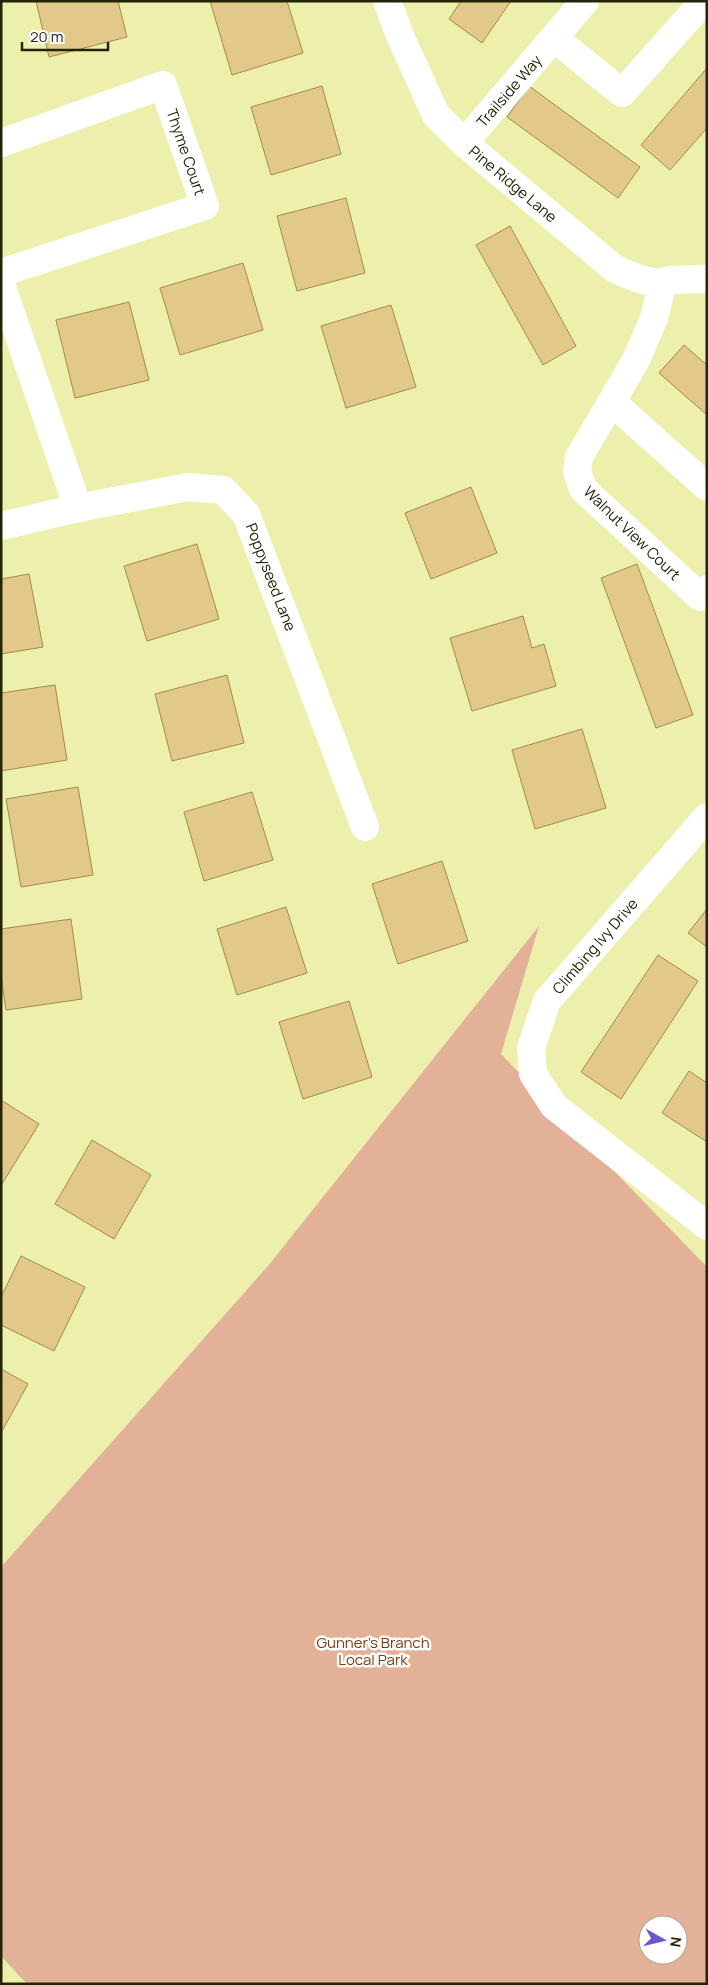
<svg xmlns="http://www.w3.org/2000/svg" width="708" height="1985" font-family="Manrope,sans-serif">
<rect width="100%" height="100%" fill="#edefac"/>
<path fill="#e2b197" fill-rule="evenodd" d="M539,926l-38,128 206,213v717h-680l-26,-28v-389l267,-301zM648,1925h30v30h-30z"/>
<g fill="#e2c98a" stroke="#a18a4d">
<path d="M36,1h82l9,36 -78,20z"/>
<path d="M210,1h77l16,52 -71,22z"/>
<path d="M461,1h50l-29,42 -33,-24z"/>
<path d="M707,68v60l-37,42 -29,-25z"/>
<path d="M322,86l19,68 -70,21 -20,-68z"/>
<path d="M529,86l111,81 -22,31 -111,-81z"/>
<path d="M346,198l19,75 -68,18 -20,-75z"/>
<path d="M510,226l66,120 -33,19 -67,-120z"/>
<path d="M243,263l20,67 -83,25 -20,-67z"/>
<path d="M129,302l20,78 -74,18 -19,-78z"/>
<path d="M391,305l25,82 -70,21 -25,-82z"/>
<path d="M684,345l23,20v50l-48,-42z"/>
<path d="M471,487l26,66 -66,26 -26,-66z"/>
<path d="M197,544l22,75 -72,22 -23,-75z"/>
<path d="M637,564l56,151 -37,13 -55,-150z"/>
<path d="M29,574l14,73 -42,7v-75z"/>
<path d="M523,616l9,32 12,-4 12,42 -84,25 -22,-73z"/>
<path d="M227,675l17,68 -72,18 -17,-67z"/>
<path d="M55,685l12,75 -66,11v-78z"/>
<path d="M582,729l24,79 -71,21 -23,-79z"/>
<path d="M78,787l15,88 -72,12 -15,-88z"/>
<path d="M252,792l21,68 -69,21 -20,-69z"/>
<path d="M442,861l26,80 -70,23 -26,-80z"/>
<path d="M286,907l21,66 -70,22 -20,-66z"/>
<path d="M707,909v38l-19,-14z"/>
<path d="M71,919l11,80 -76,11 -5,-34v-47z"/>
<path d="M658,955l40,26 -77,118 -40,-27z"/>
<path d="M349,1001l23,76 -69,22 -24,-77z"/>
<path d="M689,1071l18,12v59l-45,-29z"/>
<path d="M1,1100l38,24 -37,60 -1,-1z"/>
<path d="M92,1140l59,35 -37,64 -59,-35z"/>
<path d="M21,1256l64,31 -31,64 -53,-26v-28z"/>
<path d="M1,1369l27,15 -27,49z"/>
</g>
<g fill="none" stroke-linecap="round" stroke-linejoin="round">
<g stroke="#fff" stroke-width="28">
<path d="M387,1l14,37 35,77 28,28 151,126c15,6 37,18 54,11l38,-1"/>
<path d="M554,38l68,55 82,-92"/>
<path d="M1,143l162,-58 42,121 -204,67"/>
<path d="M464,143l121,-142"/>
<path d="M663,282l-9,36 -18,42 -57,97 -2,14 6,18 117,108 7,-8"/>
<path d="M1,284l77,224"/>
<path d="M612,402l95,85"/>
<path d="M1,526l77,-18 110,-21 35,3 23,24 119,313"/>
<path d="M707,817l-160,184 -16,47 2,26 21,32 153,120"/>
</g>
</g>
<g text-anchor="middle" dominant-baseline="central" stroke-width="5" stroke-linejoin="round" paint-order="stroke">
<g font-size="15" fill="#242409" stroke="#fff">
<text transform="translate(509 91) rotate(-49)">Trailside Way</text>
<text transform="translate(186 152) rotate(71)">Thyme Court</text>
<text transform="translate(513 184) rotate(40)">Pine Ridge Lane</text>
<text transform="translate(632 533) rotate(44)">Walnut View Court</text>
<text transform="translate(271 577) rotate(69)">Poppyseed Lane</text>
<text transform="translate(595 946) rotate(-49)">Climbing Ivy Drive</text>
</g>
<g font-size="15" fill="#7b3a0f" stroke="#fff">
<text x="373" y="1642">Gunner's Branch<tspan x="373" dy="17">Local Park</tspan></text>
</g>
</g>
<rect width="708" height="1985" fill="none" stroke="#242409" stroke-width="5"/>
<g transform="translate(663 1940) rotate(98)"><circle r="24" fill="#ffffff" stroke="#a7a79d"/>
<path d="M0-4L9 19L0 12L-9 19Z" fill="#6f54cd"/>
<text y="-8" font-size="14" font-weight="bold" text-anchor="middle" fill="#242409">N</text>
</g>
<path d="M22 42v8h86v-8" fill="none" stroke="#242409" stroke-width="2.5"/>
<text x="30" y="42" font-size="15" fill="#242409" stroke="#ffffff" stroke-width="4" paint-order="stroke">20 m</text>
</svg>
